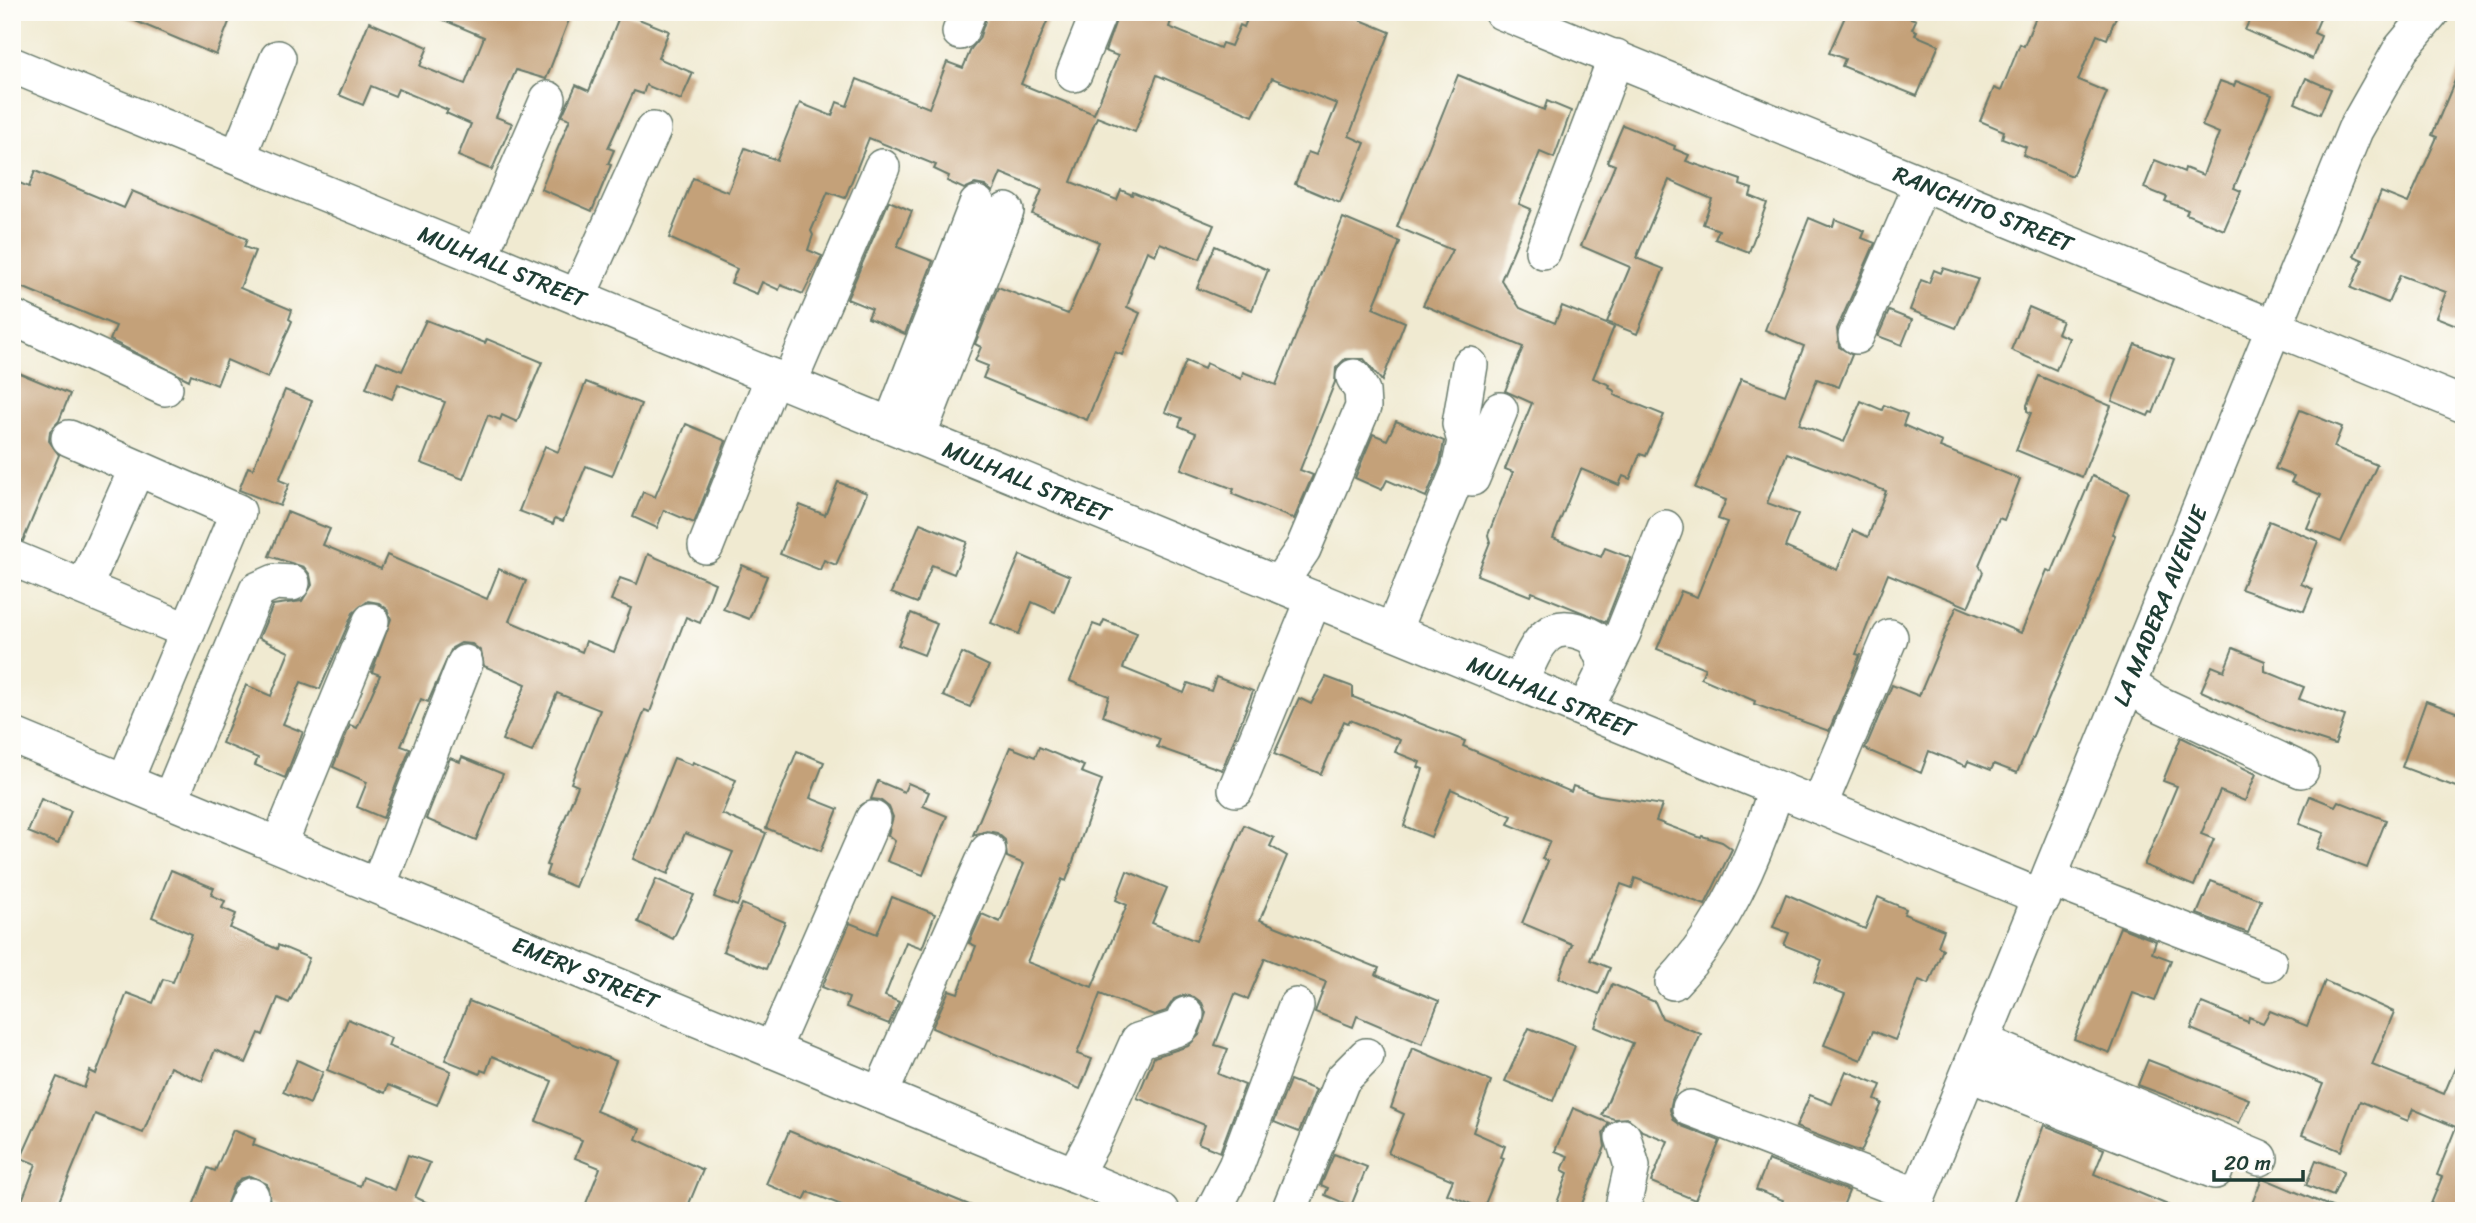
<svg xmlns="http://www.w3.org/2000/svg" width="2476" height="1223" font-family="Sriracha,sans-serif">
<rect width="100%" height="100%" fill="#fdfcf7"/>
<filter id="ink" filterUnits="userSpaceOnUse"><feTurbulence type="fractalNoise" baseFrequency=".0143" numOctaves="2"/><feDisplacementMap in="SourceGraphic" scale="14" xChannelSelector="R" yChannelSelector="G"/><feConvolveMatrix kernelMatrix="1 2 1 2 8 2 1 2 1" color-interpolation-filters="sRGB"/></filter>
<filter id="wash" filterUnits="userSpaceOnUse"><feTurbulence type="fractalNoise" baseFrequency=".00686" numOctaves="4" result="noise"/><feDisplacementMap in="SourceGraphic" scale="28" xChannelSelector="R" yChannelSelector="G"/><feGaussianBlur stdDeviation="1.57" result="paint"/><feColorMatrix in="noise" values="0 0 0 0 0 0 0 0 0 0 0 0 0 0 0 0 0 1.4 0 .05"/><feComposite in="paint" operator="in"/></filter>
<g filter="url(#wash)">
<rect width="100%" height="100%" fill="#f0ead1"/>
<g id="blocks">
<g fill="#c4a179" fill-rule="evenodd">
<path d="M114,12h119l-17,43z"/>
<path d="M425,12h147l-26,67 -30,-9 -20,47 16,6 -20,47 -34,-14 13,-32 -25,-11 2,-3 -50,-21 -3,7 -24,-10 -8,19 -24,-10 30,-73 59,25 -8,19 45,18 19,-47z"/>
<path d="M621,12l48,19 -11,27 35,15 -12,27 -35,-15 -3,9 -9,-3 -26,57 6,2 -6,14 3,1 -19,46 -51,-22 29,-70 -8,-3 14,-31 13,6z"/>
<path d="M988,12h63l-30,72 73,30 24,-58 -13,-5 14,-39h55l-5,15 51,21 2,-5 9,3 9,-21 4,2 6,-15h91l49,20 -41,104 16,7 -25,60 -45,-19 13,-32 8,3 21,-51 -65,-26 -19,38 -96,-41 -22,57 -38,-15 -26,65 46,18 4,-10 11,5 1,-3 81,33 -14,34 -40,-16 -5,12 -8,-4 -17,41 2,1 -5,14 13,6 -18,42 -7,-3 -28,68 -104,-42 5,-12 -13,-5 6,-14 -6,-3 23,-57 70,27 31,-72 -67,-28 10,-24 -41,-17 -8,19 -8,-6 -10,-2 -11,5 -17,-8 2,-5 -15,-7 2,-4 -67,-27 -24,60 -17,-6 -17,39 2,4 -5,15 14,6 -19,38 -22,-9 -2,5 -17,-8 -5,12 -26,-11 6,-14 -68,-31 24,-60 35,14 17,-44 32,12 23,-57 32,13 5,-14 10,4 10,-27 72,29 18,-46 16,6 8,-19 8,-10z"/>
<path d="M1847,12h49l20,8 -4,9 5,2 -2,4 24,10 -22,51 -75,-30 3,-7 -16,-6z"/>
<path d="M2038,12h80l-11,27 -10,-4 -19,45 29,12 -35,84 -49,-21 3,-8 -24,-9 2,-7 -24,-10 14,-33 7,3 19,-47 4,2z"/>
<path d="M2253,12h70l-9,21 7,3 -9,23 -67,-29z"/>
<path d="M2464,59v269l-28,-11 10,-25 -46,-17 -12,28 -37,-15 12,-28 -9,-4 27,-64 27,11 29,-66 -5,-2z"/>
<path d="M1458,75l86,35 3,-9 24,10 -17,47 -14,-6 -21,52 12,5 -30,71 19,28 35,15 7,-17 52,21 -21,51 17,7 -1,3 6,3 -1,4 50,20 -18,41 -6,-2 -10,25 -7,-3 -4,9 -38,-16 -28,69 48,19 4,-9 26,10 -25,64 -74,-30 -2,4 -53,-21 13,-33 -2,-7 25,-63 -8,-3 27,-66 -27,-12 18,-44 -100,-42 29,-55 -55,-23z"/>
<path d="M2306,78l25,11 -11,25 -25,-11z"/>
<path d="M2220,81l14,5 2,-5 36,14 -38,93 7,3 -17,39 -38,-16 2,-4 -23,-9 2,-4 -23,-9 11,-28 29,12 1,-4 18,7 16,-42 -17,-7z"/>
<path d="M1623,125l52,21 -1,3 15,6 -3,6 55,19 -1,5 12,4 -2,7 17,7 -18,49 -34,-13 4,-9 -16,-6 9,-25 -43,-19 -33,78 28,11 -27,65 -30,-12 23,-55 -49,-21 34,-81 -8,-3z"/>
<path d="M35,171l89,37 8,-17 115,48 -3,8 11,4 -15,37 52,22 -3,9 3,2 -24,57 -41,-18 -10,25 -26,-11 -2,6 -79,-40 6,-14 -104,-43v-103l17,7z"/>
<path d="M889,201l23,10 -15,36 36,14 -28,73 -37,-16 4,-9 -25,-10z"/>
<path d="M1343,218l57,24 -27,66 32,14 -23,59 -18,-22h-19l-9,9 -1,14 -35,88 13,5 -19,44 -62,-25 2,-5 -53,-20 15,-36 -17,-7 3,-8 -17,-6 21,-51 18,8 2,-6 35,16 2,-7 33,13z"/>
<path d="M1809,218l19,8h5l2,-7 30,12 -3,7 13,5 -38,86 2,18 13,8 -13,32 -22,-8 -18,45 45,18 17,-41 21,9 2,-5 23,9 -4,11 39,17 -2,5 80,32 -16,41 -5,-2 -20,47 4,7 -15,35 -80,-33 -32,80 4,1 -31,76 -75,-27 1,-3 -54,-23 4,-10 -48,-19 24,-58 16,6 30,-75 -9,-3 8,-19 -31,-12 46,-109 44,16 19,-49 -39,-16zM1787,453l99,38 -18,46 -15,-7 -16,40 -52,-23 13,-33 -31,-11z"/>
<path d="M1215,246l53,24 -16,40 -55,-22z"/>
<path d="M1943,268l35,11 -22,49 -46,-18 11,-30 8,3 5,-13 7,3z"/>
<path d="M2029,307l33,14 -5,12 12,5 -13,32 -45,-20z"/>
<path d="M1889,311l23,9 -10,25 -24,-9z"/>
<path d="M426,320l59,23 2,-4 55,23 -25,60 -15,-7 -2,5 -12,-5 -25,64 -42,-16 24,-61 -47,-18 -6,15 -26,-11 11,-27 25,10z"/>
<path d="M2135,344l39,15 -21,54 -3,-1 -2,4 -36,-15z"/>
<path d="M12,370l58,24 -11,27 -9,10 -1,10 10,14 -36,86 -11,-3z"/>
<path d="M2039,376l72,30 -29,71 -66,-27 15,-37 -4,-2v-6z"/>
<path d="M586,382l55,22 -29,72 -26,-10 -23,55 -8,-3 -2,6 -34,-13 26,-65 13,6z"/>
<path d="M285,390l27,11 -33,79 10,4 -9,22 -41,-16 9,-23 5,2z"/>
<path d="M2300,410l42,17 -8,20 43,18 -36,77 -34,-14 14,-33 -30,-13 3,-6 -19,-7z"/>
<path d="M1396,421l48,20 -4,23 -14,33 -39,-17 -5,10 -27,-12 18,-44 14,6z"/>
<path d="M686,424l40,17 -32,82 -30,-13 -7,18 -24,-11 10,-25 12,5z"/>
<path d="M2092,476l37,16 -17,42 3,1 -20,55 -78,183 -23,-9 -3,6 -23,-9 -2,5 -37,-15 -8,22 -56,-24 27,-64 27,11 38,-90 64,27 26,-63 5,2z"/>
<path d="M838,482l29,11 -31,72 -12,-5 -4,10 -40,-16 20,-49 25,10z"/>
<path d="M287,512l43,17 -7,16 58,24 6,-14 100,44 12,-30 27,12 -17,40 73,31 4,-11 28,11 17,-44 -20,-8 9,-22 17,6 11,-30 67,29 -15,40 -14,-6 -36,95 -5,-2 -70,177 -29,-12 3,-9 -3,-1 32,-79 -7,-3 29,-73 -43,-17 -25,59 -30,-12 24,-56 -42,-18 -3,-15 -9,-7 -11,-1 -9,5 -24,54 -7,-3 -20,47 9,3 -27,69 -26,-11 10,-25 -34,-15 17,-42 7,3 23,-53 -8,-3 19,-53 -4,-10 -8,-6 -11,-2 -15,12 -33,76 -19,-7 -18,42 20,8 -18,46 -30,-13 3,-7 -36,-15 24,-58 25,11 18,-44 -30,-14 14,-33 29,-4 10,-16 -2,-10 -6,-8 -35,-11z"/>
<path d="M2269,521l49,20 -17,43 12,5 -9,22 -63,-22z"/>
<path d="M920,523l47,19 -13,32 -22,-9 -15,38 -26,-10z"/>
<path d="M1020,555l50,21 -15,36 -23,-10 -13,32 -28,-11z"/>
<path d="M742,565l25,11 -18,43 -26,-10z"/>
<path d="M911,613l26,11 -13,31 -26,-10z"/>
<path d="M1104,620l33,13 -14,35 61,25 4,-10 23,8 5,-14 37,14 -31,79 -65,-23 3,-8 -57,-23 6,-20 -39,-15 23,-57 8,3z"/>
<path d="M2233,648l32,13v10l39,16 -5,12 46,17 -10,29 -49,-16 -85,-38 11,-25 12,5z"/>
<path d="M962,653l27,13 -19,41 -27,-11z"/>
<path d="M1326,677l27,10v10l112,44 -2,5 108,46 2,-6 26,9 63,10 -6,16 45,17 1,-2 20,6 10,7 -27,56 -70,-27 -3,10 -11,-4 -31,76 20,8 -11,26 -40,-16 13,-34 -50,-21 26,-62 -6,-2 8,-18 -42,-17 4,-8 -61,-27 -20,48 -27,-11 19,-57 -5,-2 2,-5 -25,-10 5,-12 -50,-20 -2,3 -4,-2 -23,53 -47,-20 25,-56 12,6z"/>
<path d="M2426,701l38,14v75l-62,-23z"/>
<path d="M2181,737l75,37 -11,27 -25,-10 -19,43 13,5 -20,47 -50,-21 33,-79 -14,-5z"/>
<path d="M1010,747l25,10 4,-10 45,19 -3,6 21,8 -36,101 -4,-2 -35,83 65,25 35,-82 -11,-5 11,-29 40,17 -15,35 44,18 48,-116 30,13 -4,8 17,10 -27,64 119,48 -3,7 63,26 -17,43 -65,-28 -4,11 -38,-15 11,-30 -61,-24 -17,41 -13,-5 -20,51 13,4 -10,25 27,11 -25,67 -22,-9 7,-18 -68,-27 17,-41 34,-11 11,-11 7,-22 -4,-10 -8,-6 -10,-2 -10,4 -8,12 -12,4 -54,-21 -23,60 15,5 -12,30 -148,-61 17,-38 9,3 18,-47 -7,-3 13,-29 18,8 24,-58 -17,-7 -2,-17 -8,-7 -10,-2 -14,4z"/>
<path d="M797,751l27,11 -14,36 28,11 -17,42 -55,-23z"/>
<path d="M462,757l41,17 -27,66 -50,-21 24,-61 10,4z"/>
<path d="M674,758l18,7 1,-3 43,18 -14,34 44,19 -29,73 -23,-9 19,-45 -48,-19 -17,41 -35,-15z"/>
<path d="M878,781l26,11 4,-9 21,9 -6,14 24,10 -24,59 -36,-14 8,-20 -7,-6 5,-18 -4,-10 -9,-7 -9,-1z"/>
<path d="M2310,796l25,10 3,-5 48,19 -19,48 -50,-19 7,-16 -25,-9z"/>
<path d="M41,799l30,12 -13,33 -30,-12z"/>
<path d="M171,870l43,18 -3,7 14,6 -3,7 14,6 -6,14 47,21 1,-4 31,13 -9,23 -11,22 -11,-5 -15,37 -4,-2 -13,30 -31,-13 -13,31 -32,-14 -27,66 -48,-19 -40,97h-37l18,-47 -15,-6 36,-81 27,11 6,-17 6,3 31,-81 26,10 10,-24 10,3 19,-48 -40,-17z"/>
<path d="M656,879l38,16 -21,44 -35,-17z"/>
<path d="M2211,881l50,19 -13,33 -51,-19z"/>
<path d="M1786,894l79,35 13,-32 28,12 -2,5 40,16 -6,16 5,3 -14,35 -10,-4 -24,60 -22,-9 -12,29 -37,-15 21,-51 -31,-12 8,-22 -38,-15 5,-12 -16,-6z"/>
<path d="M892,897l43,17 -13,34 -16,-6 -21,54 14,6 -10,22 -43,-17 3,-9 -27,-11 28,-64 27,11z"/>
<path d="M742,904l43,18 -19,47 -43,-18z"/>
<path d="M2120,927l36,14 -4,12 19,7 -16,41 -22,-8 -23,60 -36,-14z"/>
<path d="M2325,981l69,31 -22,53 72,29 20,-47v164h-36l14,-34 -5,-2 19,-48 -43,-18 -5,12 -48,-20 -19,50 -39,-16 21,-51 -132,-55 11,-26 46,19 1,-5 14,6 7,-12 37,15z"/>
<path d="M1612,984l43,18 7,16 39,16 -29,66 -2,10 4,10 8,6 38,15 -25,59 -44,-18 17,-41 -26,-10 -14,-13 -14,1 -12,-4 31,-72 -38,-16z"/>
<path d="M469,1001l147,60 -20,50 44,18 -4,10 67,31 -17,41h-103l17,-43 -25,-10 7,-18 -46,-19 16,-40 -60,-25 -6,16 -5,-2 -1,4 -35,-14z"/>
<path d="M348,1019l43,19 -3,8 63,25 -14,34 -49,-20 -3,8 -58,-23z"/>
<path d="M1529,1028l46,18 -22,55 -48,-20z"/>
<path d="M1412,1048l79,33 -18,51 32,14 -4,11 3,1 -21,51 -36,-15 6,-14 -65,-27 16,-39 -13,-6z"/>
<path d="M297,1060l26,12 -13,32 -27,-12z"/>
<path d="M2148,1060l101,39 -10,24 -101,-38z"/>
<path d="M1846,1071l35,14 -6,15 7,3 -21,49 -65,-25 14,-32 22,9z"/>
<path d="M1290,1080l26,10 -17,42 -25,-10z"/>
<path d="M1573,1108l36,15 -6,10 2,14 -26,64h-25l14,-38 -6,-3 6,-14 -13,-5z"/>
<path d="M2044,1125l60,24 -10,25 88,37h-171z"/>
<path d="M233,1130l22,9 -2,6 107,41 3,-9 32,13 13,-35 22,8 -15,34 30,14h-153l-22,-9 -3,-18 -17,-8 -10,3 -7,8 -9,24h-33l17,-43 7,3z"/>
<path d="M789,1131l190,78v2h-122l-49,-19 -4,8 -38,-16z"/>
<path d="M1334,1154l33,13 -16,39 -26,-11 3,-7 -7,-3z"/>
<path d="M1768,1160l81,31 -8,20h-48l-12,-5 2,-6 -27,-10z"/>
<path d="M2316,1160l28,11 -11,25 -27,-11z"/>
<path d="M2262,1178h1l78,33h-92z"/>
</g>
</g>
</g>
<g filter="url(#ink)">
<use href="#blocks" fill-opacity="0" stroke="#687a6b" stroke-width="2"/>
<g fill="none" stroke-linecap="round" stroke-linejoin="round">
<defs>
<g id="minor">
<path id="s1" d="M1502,12l962,393"/>
<path d="M960,32l8,-20"/>
<path id="s2" d="M12,65l2031,833"/>
<path d="M1074,74l25,-62"/>
<path d="M238,157l40,-99"/>
<path d="M1543,251l73,-194"/>
<path d="M480,256l68,-157"/>
<path d="M578,296l75,-166"/>
<path d="M12,317l153,71"/>
<path d="M1856,336l66,-152"/>
<path d="M789,383l93,-216"/>
<path d="M891,425l86,-221"/>
<path d="M918,436l88,-225"/>
<path d="M69,438l169,74 -113,269"/>
<path d="M1472,478l28,-68"/>
<path d="M706,546l67,-169"/>
<path d="M12,558l176,73"/>
<path d="M1279,584l24,-35 60,-142 -1,-16 -8,-14"/>
<path d="M84,587l53,-119"/>
<path d="M1393,631l66,-161 6,-29 -5,-17 10,-59"/>
<path d="M1520,683c16,-37 27,-71 74,-45l12,26"/>
<path d="M2129,685l26,17 146,68"/>
<path d="M1585,710l38,-77 42,-105"/>
<path id="s3" d="M12,735l1149,476"/>
<path d="M1236,789l78,-190"/>
<path d="M170,800l87,-210 18,-8 17,1"/>
<path d="M1819,806l71,-169"/>
<path d="M279,845l92,-224"/>
<path d="M2051,879l218,84"/>
<path d="M378,886l87,-223"/>
<path d="M1673,982c51,-54 81,-123 103,-193"/>
<path d="M1983,1042l277,116"/>
<path d="M772,1050l101,-231"/>
<path d="M1970,1074l245,97"/>
<path d="M880,1095l108,-244"/>
<path d="M1690,1108l228,88"/>
<path d="M1074,1175l22,-40 42,-94 43,-14 5,-12"/>
<path d="M244,1211l7,-15"/>
<path d="M1213,1211l23,-45 60,-160"/>
<path d="M1289,1211l53,-131 24,-24"/>
<path d="M1622,1211l10,-45 -9,-29"/>
<path id="s4" d="M1912,1211l443,-1081 46,-81 31,-37"/>
</g>
</defs>
<use href="#minor" stroke="#687a6b" stroke-width="38"/>
<use href="#minor" stroke="#fff" stroke-width="35"/>
</g>
</g>
<g text-anchor="middle" dominant-baseline="central" stroke-width="5" stroke-linejoin="round" paint-order="stroke">
<g font-size="23" fill="#1f3d34" stroke="#fdfcf7">
<text stroke="none"><textPath href="#s1" startOffset="520">RANCHITO STREET</textPath></text>
<text stroke="none"><textPath href="#s2" startOffset="530">MULHALL STREET</textPath></text>
<text stroke="none"><textPath href="#s2" startOffset="1097">MULHALL STREET</textPath></text>
<text stroke="none"><textPath href="#s4" startOffset="654">LA MADERA AVENUE</textPath></text>
<text stroke="none"><textPath href="#s2" startOffset="1664">MULHALL STREET</textPath></text>
<text stroke="none"><textPath href="#s3" startOffset="621">EMERY STREET</textPath></text>
</g>
</g>
<rect width="2476" height="1223" fill="none" stroke="#fdfcf7" stroke-width="42"/>
<path d="M2214 1170v10h89v-10" fill="none" stroke="#1f3d34" stroke-width="3.5"/>
<text x="2224" y="1170" font-size="21" fill="#1f3d34" stroke="#fdfcf7" stroke-width="5" paint-order="stroke">20 m</text>
</svg>
